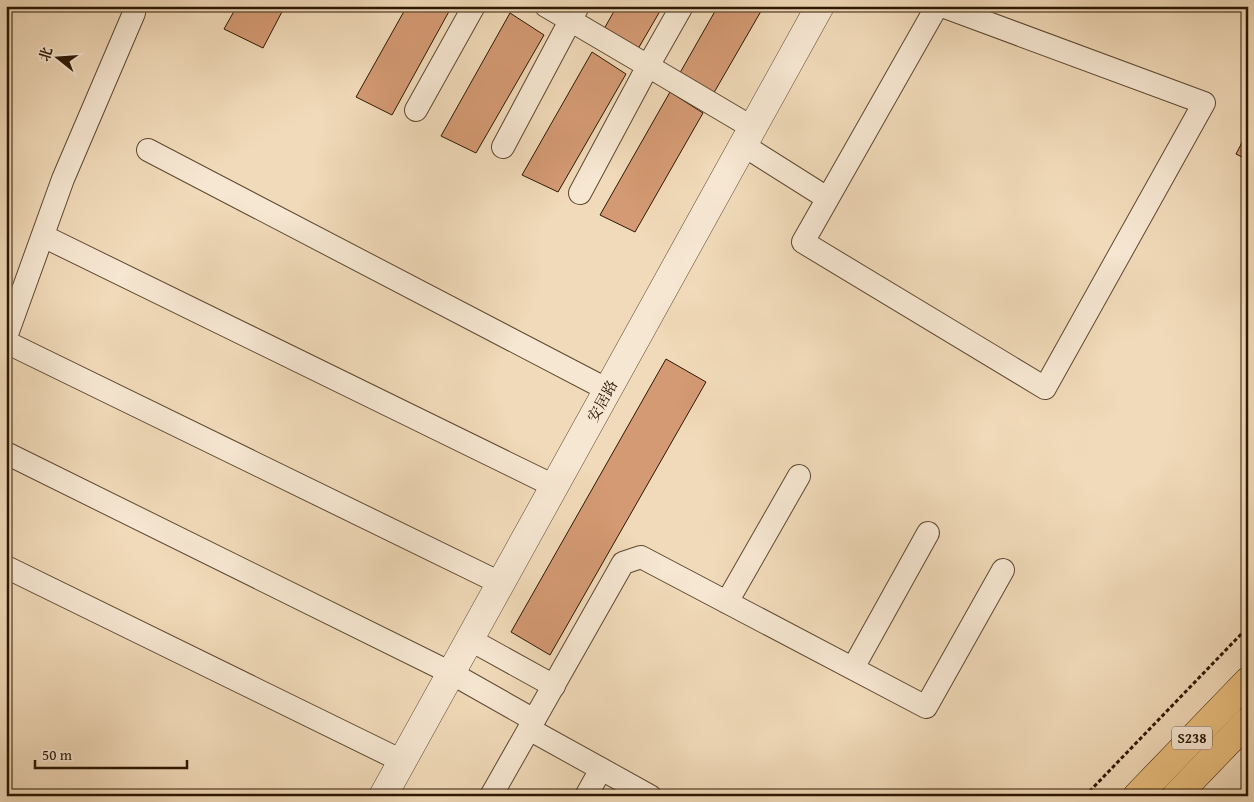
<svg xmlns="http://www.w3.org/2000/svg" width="1254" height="802" font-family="'Gentium Book Plus','Noto Serif SC',serif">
<rect width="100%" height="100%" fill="#f1dab9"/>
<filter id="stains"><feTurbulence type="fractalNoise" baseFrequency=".004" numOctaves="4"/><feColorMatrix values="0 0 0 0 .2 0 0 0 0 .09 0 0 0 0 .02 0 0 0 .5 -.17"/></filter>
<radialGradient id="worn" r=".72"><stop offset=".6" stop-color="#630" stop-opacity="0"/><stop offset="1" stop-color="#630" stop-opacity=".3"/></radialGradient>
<g fill="#d49a73" stroke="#2c1803">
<path d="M237,6h48l-22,42 -39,-19z"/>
<path d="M407,6h45l-60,109 -36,-18z"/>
<path d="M617,6h46l-28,48 -35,-18z"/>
<path d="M718,6h46l-52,90 -35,-18z"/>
<path d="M510,13l34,22 -68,118 -35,-17z"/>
<path d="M592,52l34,22 -68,118 -36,-17z"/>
<path d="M670,92l33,21 -68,119 -35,-17z"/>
<path d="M1248,131v29l-12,-6z"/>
<path d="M666,359l40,23 -156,273 -39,-23z"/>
</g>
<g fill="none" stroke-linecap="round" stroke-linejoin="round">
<defs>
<g id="minor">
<path d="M546,6l102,60 -68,127"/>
<path d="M682,6l-34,60 105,62"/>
<path d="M937,6l-134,236 242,146 159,-285 -262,-97"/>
<path d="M416,110l58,-104"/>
<path d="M743,145l84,53"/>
<path d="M503,147l75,-141"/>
<path d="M148,150l460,240"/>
<path d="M43,236l511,250"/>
<path d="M6,337l57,-158 71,-166"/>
<path d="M6,342l494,241"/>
<path d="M6,453l445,220 83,47"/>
<path d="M6,567l396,194"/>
<path d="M727,602l72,-126"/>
<path d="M469,639l85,47"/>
<path d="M853,668l75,-135"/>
<path d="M529,729l121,67"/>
<path d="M491,796l132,-233 18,-6 285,150 77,-137"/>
<path d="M586,796l15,-27"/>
</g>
<path id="tertiary" d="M383,796l437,-790"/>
<g id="primary">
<path d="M1137,796l111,-115"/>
<path d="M1176,796l72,-75"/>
</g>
</defs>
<use href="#minor" stroke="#5d4830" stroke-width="24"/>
<use href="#tertiary" stroke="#5d4830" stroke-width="29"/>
<use href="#primary" stroke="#2c1803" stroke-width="29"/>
<path stroke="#2c1803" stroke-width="3" stroke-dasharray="4 2.5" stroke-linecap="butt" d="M1085,796l163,-169"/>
<use href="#minor" stroke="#f6e7d2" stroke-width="22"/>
<use href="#tertiary" stroke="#f6e7d2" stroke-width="28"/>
<use href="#primary" stroke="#e8bd7c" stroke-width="28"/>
</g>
<g text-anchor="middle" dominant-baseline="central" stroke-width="5" stroke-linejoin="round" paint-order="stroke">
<rect fill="#f6e7d2" stroke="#695641" stroke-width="1" x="1172" y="726.5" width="40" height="23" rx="4"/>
<g font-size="14" font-weight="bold" fill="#2c1803">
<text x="1192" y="738">S238</text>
</g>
<g font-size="15" fill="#2c1803" stroke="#f6e7d2">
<text transform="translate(602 401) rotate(-61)">安居路</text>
</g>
</g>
<rect width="1254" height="802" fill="none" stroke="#f1dab9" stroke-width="25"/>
<rect x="8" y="8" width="1239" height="787" fill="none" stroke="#2c1803" stroke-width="2.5"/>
<rect x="12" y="12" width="1229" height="777" fill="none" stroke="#2c1803"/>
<g transform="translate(58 58) rotate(287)" stroke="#f6e7d2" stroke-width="4" paint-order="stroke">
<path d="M0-4L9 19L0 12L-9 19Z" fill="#2c1803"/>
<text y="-8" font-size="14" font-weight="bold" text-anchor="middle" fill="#2c1803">北</text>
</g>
<path d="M35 760v8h152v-8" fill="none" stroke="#2c1803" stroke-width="2.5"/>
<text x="42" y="760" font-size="15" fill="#2c1803" stroke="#f6e7d2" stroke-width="4" paint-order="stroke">50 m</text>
<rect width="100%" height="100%" filter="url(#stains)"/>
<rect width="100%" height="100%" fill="url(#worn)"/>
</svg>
